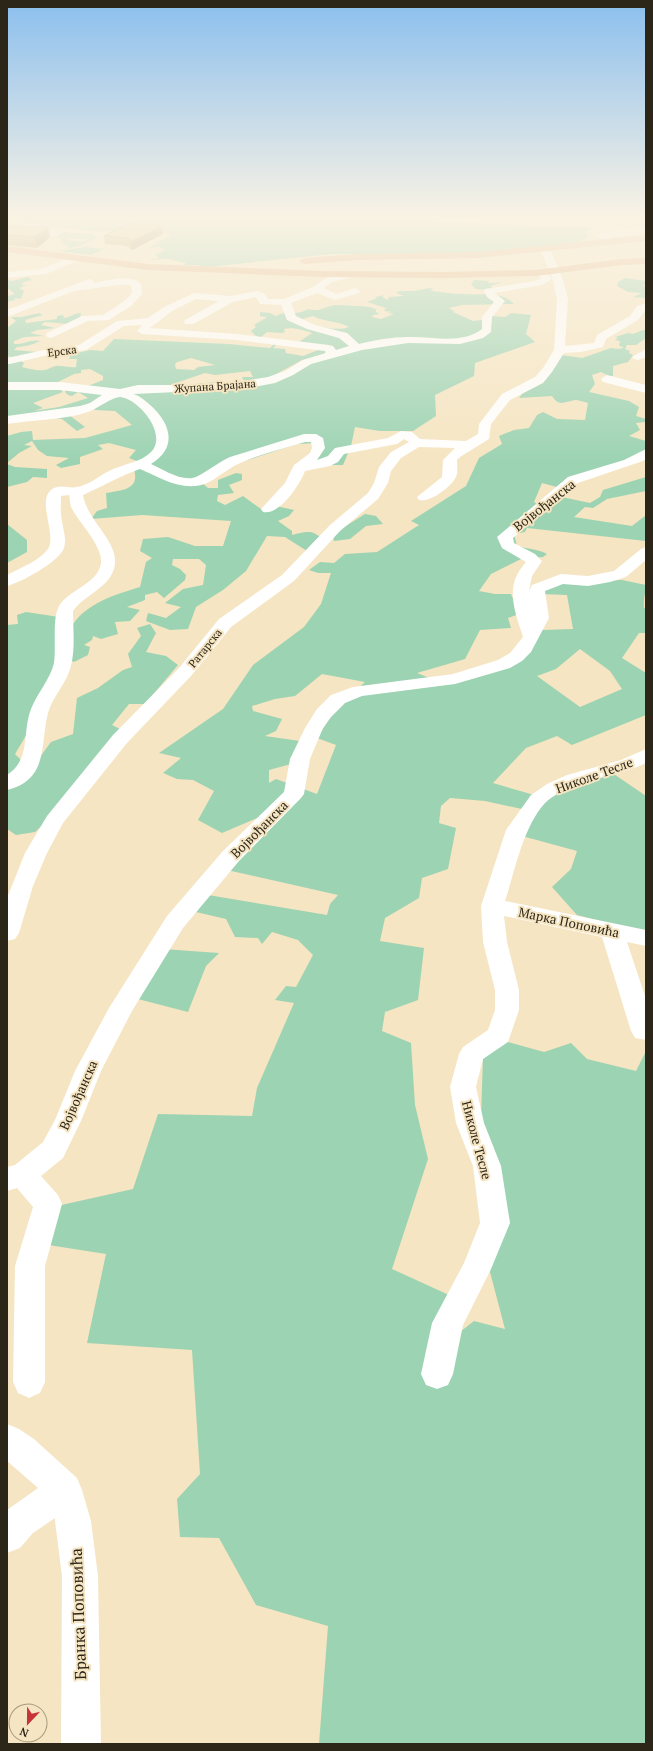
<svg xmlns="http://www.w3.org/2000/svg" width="653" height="1751" font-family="'PT Serif',serif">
<rect width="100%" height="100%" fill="#f5e5c2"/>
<g fill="#9cd3b3" fill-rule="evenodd">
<path d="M7,217h397l146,7c16,6 28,-1 43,4l-7,5 3,4 -13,6 -114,11h-131l-133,14 2,-3h-16l2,-2 -17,-4 -19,1 10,-2 -4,-2v-2l5,-1 3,-4 -5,-2 -11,1 23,-13 -9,-5 -33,-2 -28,4 -94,-11z"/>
<path d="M64,232l31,2 -9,5 -22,-1 3,2 17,2 9,-6 5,1 -14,7 -14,4 -10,-6 2,-5h-7z"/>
<path d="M84,247l20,2 -13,6 -31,-4z"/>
<path d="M28,277l4,3 -8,2 -3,3h6l-8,3 5,3 -3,8 -6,-1v2l-8,2v-6l8,-2 -8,-6v-9l5,2z"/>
<path d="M625,278l21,3v4h-3l3,2v11l-13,-1 9,-4 -14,-1 -11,-6 1,-4z"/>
<path d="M474,280l15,1 -1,2h10l-3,-1h7l-12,4 2,2 -2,2 -14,-1 -5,-5z"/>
<path d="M429,288l5,1 -3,1 1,1c11,1 21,3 32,3 17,2 36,-4 50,10l-52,1 -13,3 5,3 -1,1 20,9 18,-2v-3l14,1 6,-4 20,2 -5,19 9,8 -60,21 -1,13 -39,19 1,21 -23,15h-33l-25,-4 -4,19 -8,19h-34l8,-22 -20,1 -49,16 -25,4 -22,18 7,6h10v-8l18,-7 6,1v6l-13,5 5,8 -16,2 -1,6 8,4 18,-9 18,13 15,-3 18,4 -5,6 -11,5 14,10v4c13,-3 20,-6 30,4l-15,12 -22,-14 -18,-1 -21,35 -23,19 -27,17 -8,22 -18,1 -24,-9 2,-8 18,5 15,-11 -16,-4 18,-14 20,-4 3,-20 -7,-6h-26l-1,6 8,4 6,6 -1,5 -21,18 -7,-6 -12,3v5l-18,7 13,3 -10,11 -15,1 3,12 -17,5 -8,-3 -1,4 -8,5 6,2 -2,8 -14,7 -8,-4c1,-7 0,-15 2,-22 8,-30 46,-41 72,-49l6,-25 6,-4 -12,-7 3,-12 25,-2 27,9h28l8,-25 -89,-6 -51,4 6,-8 10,-3 -1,-15c16,-3 34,-3 28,-24l11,-5 -16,-6 7,-8 -27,-7 -11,2 5,4 -23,8v7l-19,4 -5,-3 13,-7 -22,-2 -9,-6 -6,-9 -8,4 8,1 -13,7 -12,10v-27l14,-4 11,-1 1,9 52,-2 47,-13 -17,-14 -20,-1 -3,-3 -23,8 16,12 -8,4 -15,-12 -12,-2 -43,6v-59l14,-3 3,2 -2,4c8,2 15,4 23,3 5,-1 9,-5 15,-4 6,0 10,2 16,1l1,-8h-8l3,-8 5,2 13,-3 13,1 11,-12 115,5 41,4 5,-5h3l-5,5 12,1 1,4 17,3 20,-8 3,3 -2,3 -22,6 -33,18 -24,5 -3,-6h11l-3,-6 -35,4 -10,-2 -41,14c22,-1 39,-5 60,-5l6,5 41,-5 58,-27 -2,-9 -28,-4 13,-9c-8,-3 -20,-6 -28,-4l1,3 -3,1 -15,-1 -6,5h-4l-6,-6 5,-4 -2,-2 13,-8 -7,-1v-4l10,1 6,3c14,-7 18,1 32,-7 12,4 20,-5 31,-4 11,1 27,0 37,4v3l4,2 -7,1 -1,2 9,2 13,-5 -7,-1 6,-1 -9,-1 2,-3 -19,-6 10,-4 -2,-1 10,-2 -3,2 6,3 1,-3 15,-1 -8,-3 3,-2h15zM313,316c12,6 25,5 36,11 -10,5 -40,-1 -50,-7zM191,358l24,7 -17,2 -4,3 -18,-1 -1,-5 2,-2zM90,369l13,7v4l-15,6 -22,4 -1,2 3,3 4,1 6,-4 10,6 -29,9 -25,4 9,-3 -10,-5 30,-11 -9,-8 20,-10 7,-1v-3z"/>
<path d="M39,313l4,2 -18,5 1,3 31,-4v-3l6,-1 1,3c7,-1 10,-5 17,-5l-1,5 -11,6 -24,-2 -4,3 14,3 -18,2 -7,3 14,3 -20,1 -10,4v3c10,1 16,-5 26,-3 -5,3 -17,6 -23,6l-3,3 23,2 19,-3 -2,4 -33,6 -14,-3v-28l9,-7 -5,-4h11z"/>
<path d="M643,330h3v8l-10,7h-9l-2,4 5,2 -1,2 4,2 -5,7 -15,4v10h-4l-8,-4 -9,3 3,9 -6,8 40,9 10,6 -3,9 10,3v3l-10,1 4,7 -11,6 17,5v9l-18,11 -60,16 -11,10 -15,-4 -8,19 3,2 -10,23 30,-31 33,7 10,-6 3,-7 43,-13v14l-39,8 -14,9 -8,-1 -11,10 58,9 14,-11v26l-119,-13 -2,4 -11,2 3,12c10,3 21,3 30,8l-4,3 -22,2 -30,15 -12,17 16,3h16l8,20 -11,4 3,10 -31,2 -15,29 -48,14 15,6 92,-20 18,-29 31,-1 -6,-34 -26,-1 6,-8 19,-4 56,-2 24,5c0,9 -3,12 -2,23h2v25h-7l-17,25 24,15v42l-74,30 -15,-9 -31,12 -33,35 41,12 -12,14 -37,-8 -35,-3 -9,8 -2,17 17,5 -8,41 -26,9 -3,20 -34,20 -5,23 44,7 -6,52 -33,12 -3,19 29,12 4,62 13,54 -36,110 57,26 -2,47 27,-21 31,8 -15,-57 -9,-155 2,-59 21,-17 40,11 27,-9 16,16 49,12 10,-20v693h-327l9,-118 -72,-21 -37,-67 -39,-1 -3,-38 23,-25 -8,-124 -105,-7 19,-89 -64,-10 15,-38 76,-17 25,-75 94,2 5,-28 37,-85 -19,-3 11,-14 10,1 17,-32 -15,-15 -26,-8 -10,12 -4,-6 -23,-1 -9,-18 -30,-7 12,-17 119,20 3,-11 8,-9 -111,-25 35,-54 -40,17 -24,-13 16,-29 -21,-11 -16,-1 -14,-6 18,-15 -22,-5 64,-44 30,-44 51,-38 17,-23 10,-31h-13l-9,-3 11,-8 14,1 11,-9 32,-2 42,-27 -8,-4 55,-35 13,-28 23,-14 -3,-8 15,-6 15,-2 8,-13 6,-3 14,7 28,1 3,-17c-4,-1 -9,-3 -13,-3 -11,2 -16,7 -23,-4l-33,2 9,-12 33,-31 21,3 29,-10 9,1 4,-2 -5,-1 1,-5 -5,-1 3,-2 -3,-1 13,-4 5,1zM580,649l30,22 12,18 -42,18 -43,-31 19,-7zM322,674l43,8 -30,28 -18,28 19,7 -19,49 -41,-15 -7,4v-13l22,-6 9,-23 -35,-5 11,-5 6,-12 -29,-8 -1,-5 23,-7 20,-3z"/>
<path d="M7,464l8,3 32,2v9l-14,-1 -6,5 -20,5z"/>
<path d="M365,514l11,2 7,8 -17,2 -16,13 -16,2 -1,-5 8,-7z"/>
<path d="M7,524l20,16v12l-20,11z"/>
<path d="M26,612l33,5 -3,56 -25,54 -16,27 9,9 -17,16v-154l11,-1 -1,-9z"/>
<path d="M150,624l6,9 -10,19 20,4 12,9 -33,39h-16l-17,21 10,5 -66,82 -21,20 -19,3 -9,-6v-41l30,-27 14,-19 22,-8 4,-36 21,-10 25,-18 9,-3 -4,-13 13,-18 -4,-8z"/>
<path d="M608,770l38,26v137l-69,-18 -25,-28 19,-18 6,-18 -55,-15 22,-37z"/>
<path d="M163,949l56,4 -13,13 -18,46 -54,-14z"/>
</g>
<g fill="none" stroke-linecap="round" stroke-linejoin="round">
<g fill="#fff" fill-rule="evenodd">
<path d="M411,217h70l79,3 30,-3h29l-4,3 -55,6 -145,-6z"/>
<path d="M646,227v6l-35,4 5,4 -5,3 -14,-8 4,-3z"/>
<path d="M35,229l22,1 4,3 -4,3 -25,-2 -1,-2z"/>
<path d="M545,246l5,3 12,28 6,22 -3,47 29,-3 3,-8 33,-19 7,-10 9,-3v7l-8,10 -32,19 -3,8 -22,5 -17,1 -12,19 -9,11 -33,17 -19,24 -2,15 -29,18 -3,3c0,6 1,12 -1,17 -5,10 -26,26 -37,23l-2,-3 25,-20 1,-17 12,-12 -36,-1 -18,11 -10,13 -3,12 -10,16 -38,32 -46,50 -63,46 -40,49 -64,67 -64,80 -16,30 -14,33 -14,47 -4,6 -8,2v-43l18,-45 22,-37 66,-81 66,-67 40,-49 63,-44 48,-50 38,-32 6,-10 5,-16 12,-15 18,-10 -5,-3 -7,5 -53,10 -6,8 -8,4 -25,5c-5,14 -26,45 -42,41l-2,-3 24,-26 9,-18 16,-12 2,-5 -1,-6h-6c-22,7 -46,12 -67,22 -11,5 -20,14 -31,19 -23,10 -46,-5 -67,-14 -20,7 -37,17 -57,26 5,31 49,54 25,85 -10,12 -26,18 -35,31 0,20 3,42 -4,61 -5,14 -17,26 -21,41 -8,31 1,67 -41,77v-15c24,-15 15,-43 24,-66 6,-16 19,-29 23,-46 2,-15 -1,-40 3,-52 6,-21 41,-25 44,-48 2,-17 -22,-40 -30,-56 -1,-3 -1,-8 -2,-12l-8,1c0,8 -1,17 1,25 1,9 5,18 2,27 -5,14 -44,35 -57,38v-11c13,-7 32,-14 41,-26 9,-14 -11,-47 3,-59 8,-7 17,-1 26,-3 12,-2 22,-11 32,-16 13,-7 31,-8 42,-19 17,-17 -11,-52 -30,-55 -8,-1 -24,12 -33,15 -24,8 -56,8 -81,12v-8l73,-10 10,-3 12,-8 -42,-5h-53v-8h53l60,7 18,-4h48l57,-4 25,-4 17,-6 18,-11 23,-7 -1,-2 -88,-11 -95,-6 -5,-3 5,-6 -18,1 -38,24 -42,6 -34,8h-3v-6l37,-8 35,-5 38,-24 31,-3 16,-11 30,-14 36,3 28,-5 7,3 3,5h16l29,-12 13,-9 28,-7 5,3 -2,2 -25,6 -8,6 12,6 19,-6 5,3 -1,2 -24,7 -18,-7 -26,10 5,13 19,9 32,8 12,11c16,-4 33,-7 49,-7 25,-1 53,8 74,-8v-12l12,-15 -7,-5 -3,-6 1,-2 50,-8 6,-3 -3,-5 2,-2h6l6,8 -10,6 -47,8 10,8 -13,16 -1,15 -8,6 -23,6 -52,-1 -46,7 -51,14 -18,11 -18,8 -32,6 -110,5c7,2 11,6 16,10 21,18 30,43 2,60 12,5 33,20 47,12 11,-6 21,-14 32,-19l74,-23h12l7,4 2,10 -8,12 11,-4 7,-8 53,-10 13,-7 11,1 8,7 46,2 12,-7 1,-10 23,-30 33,-17 8,-9 11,-18 3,-51 -5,-22 -12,-28zM256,297l4,7 21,1 6,15 20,9 32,9 10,8 -13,4 -3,-4 -4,-1 -92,-11 -87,-6 22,-17 24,-12 23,2 -34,19 -1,2 1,2h8l40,-22z"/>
<path d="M79,254l3,1v4l-36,15 -39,4v-6l34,-3z"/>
<path d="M89,279l4,1v3c13,-2 38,-10 48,1l1,10 -11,12 -22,14 -21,1 -37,17 -4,-1 -1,-2 1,-2 35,-17 21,-1 20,-13 9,-9 -1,-8h-13l-44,6 -67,26v-7z"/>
<path d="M646,349v8l-8,3 -4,-1 -2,-2z"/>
<path d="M607,375l39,10v8l-43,-11 -2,-3z"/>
<path d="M646,449v10l-3,2 -65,22 -65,55 1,5 21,11 7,7 -10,15 -3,15 3,-6 29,-11 27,2 26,-5 27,-22 5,-2v13l-20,17 -16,5 -22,4 -25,-2 -18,7 4,27 -18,34 -9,9 -12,7 -55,16 -93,12 -17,7 -14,14 -8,11 -13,31 -6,35 -3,4 -62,63 -56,67 -51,83 -31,60 -20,50 -18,37 -22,18 17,19 4,9 -17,62v116l-5,11 -11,5 -11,-5 -5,-11 2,-116 18,-59 -16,-19 -10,3v-24l8,-2 28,-23 12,-22 20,-49 34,-63 58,-92 56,-65 61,-59 6,-33 15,-31 12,-19 14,-14 22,-8 100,-13 45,-14 12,-7 13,-16c-6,-19 -16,-43 -6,-62 2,-5 6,-9 9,-13l-24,-14 -5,-11 71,-60 56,-17z"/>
<path d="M646,749v14c-20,10 -42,13 -64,20 -12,4 -28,11 -37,20 -22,24 -30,68 -40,98l141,29v16l-19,-4 19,57v41l-11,-2 -4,-7 -29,-94 -98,-21 3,26 12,48v20l-11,32 -25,17 -7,28 8,36 17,43 9,57 -19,46 -28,56 -10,49 -5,11 -11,4 -11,-4 -5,-11 11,-51 32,-60 16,-40 -7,-57 -17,-43 -6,-36 9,-33 4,-7 25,-17 7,-20v-20l-12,-48 -2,-36 25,-76 25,-35 16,-11 20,-9 54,-15z"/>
<path d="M7,1424l12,5 15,10 43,39 5,12 9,31 7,55 3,168h-40l1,-168 -7,-55v-3l-22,15 -13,15 -13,5v-43l31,-22 -31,-27z"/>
</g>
<g fill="#e5b78a" fill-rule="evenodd">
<path d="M646,235v6l-167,17 -122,2 -53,4 -5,-3 5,-3 53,-4 122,-2z"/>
<path d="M7,246l141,18 173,7 123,1 92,-2 86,-11 24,-1v6l-24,1 -86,11 -92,2 -123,-1 -173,-7 -141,-18z"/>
</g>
</g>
<g fill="#bba165">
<path d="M7,226l43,11 -13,11 -30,-3z"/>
<path d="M162,226l1,8 -31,16 -5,-4 -22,-2 -1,-8z"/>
</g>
<g fill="#988353">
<path d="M162,226l1,8 -31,16 -1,-8z"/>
<path d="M48,227l2,10 -13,11 -2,-11z"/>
</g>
<g fill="#d9bb76" stroke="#988353">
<path d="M130,223l32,3 -31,16 -4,-4 -23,-2z"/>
<path d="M7,226l41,1 -13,10 -28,-2z"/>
</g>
<linearGradient id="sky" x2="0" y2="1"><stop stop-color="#8bbfee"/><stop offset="0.47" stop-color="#faf3e4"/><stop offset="1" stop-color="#faf3e4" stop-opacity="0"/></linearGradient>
<rect width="653" height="462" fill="url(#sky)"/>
<g text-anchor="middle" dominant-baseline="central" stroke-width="4" stroke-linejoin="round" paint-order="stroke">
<g font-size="11" fill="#2c2619" stroke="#f5e5c2">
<text transform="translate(62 351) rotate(-7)">Ерска</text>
<text transform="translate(215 386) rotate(-4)">Жупана Брајана</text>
<text transform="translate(205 648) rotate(-51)">Ратарска</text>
</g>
<g font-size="13" fill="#2c2619" stroke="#f5e5c2">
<text transform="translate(544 505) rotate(-38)">Војвођанска</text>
<text transform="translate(594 775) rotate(-20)">Николе Тесле</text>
<text transform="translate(259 829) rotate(-45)">Војвођанска</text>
<text transform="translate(569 922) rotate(12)">Марка Поповића</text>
<text transform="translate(78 1095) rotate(-66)">Војвођанска</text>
<text transform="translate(477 1140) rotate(75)">Николе Тесле</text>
</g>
<g font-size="16" fill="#2c2619" stroke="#f5e5c2">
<text transform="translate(78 1614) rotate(-92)">Бранка Поповића</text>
</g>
</g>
<rect width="653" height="1751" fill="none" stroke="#2c2619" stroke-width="16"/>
<g transform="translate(28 1723) rotate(202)"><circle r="19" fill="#f5e5c2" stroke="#a5997e"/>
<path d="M0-3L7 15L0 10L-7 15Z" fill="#c53538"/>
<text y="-6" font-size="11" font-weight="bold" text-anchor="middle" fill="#2c2619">N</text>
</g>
</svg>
